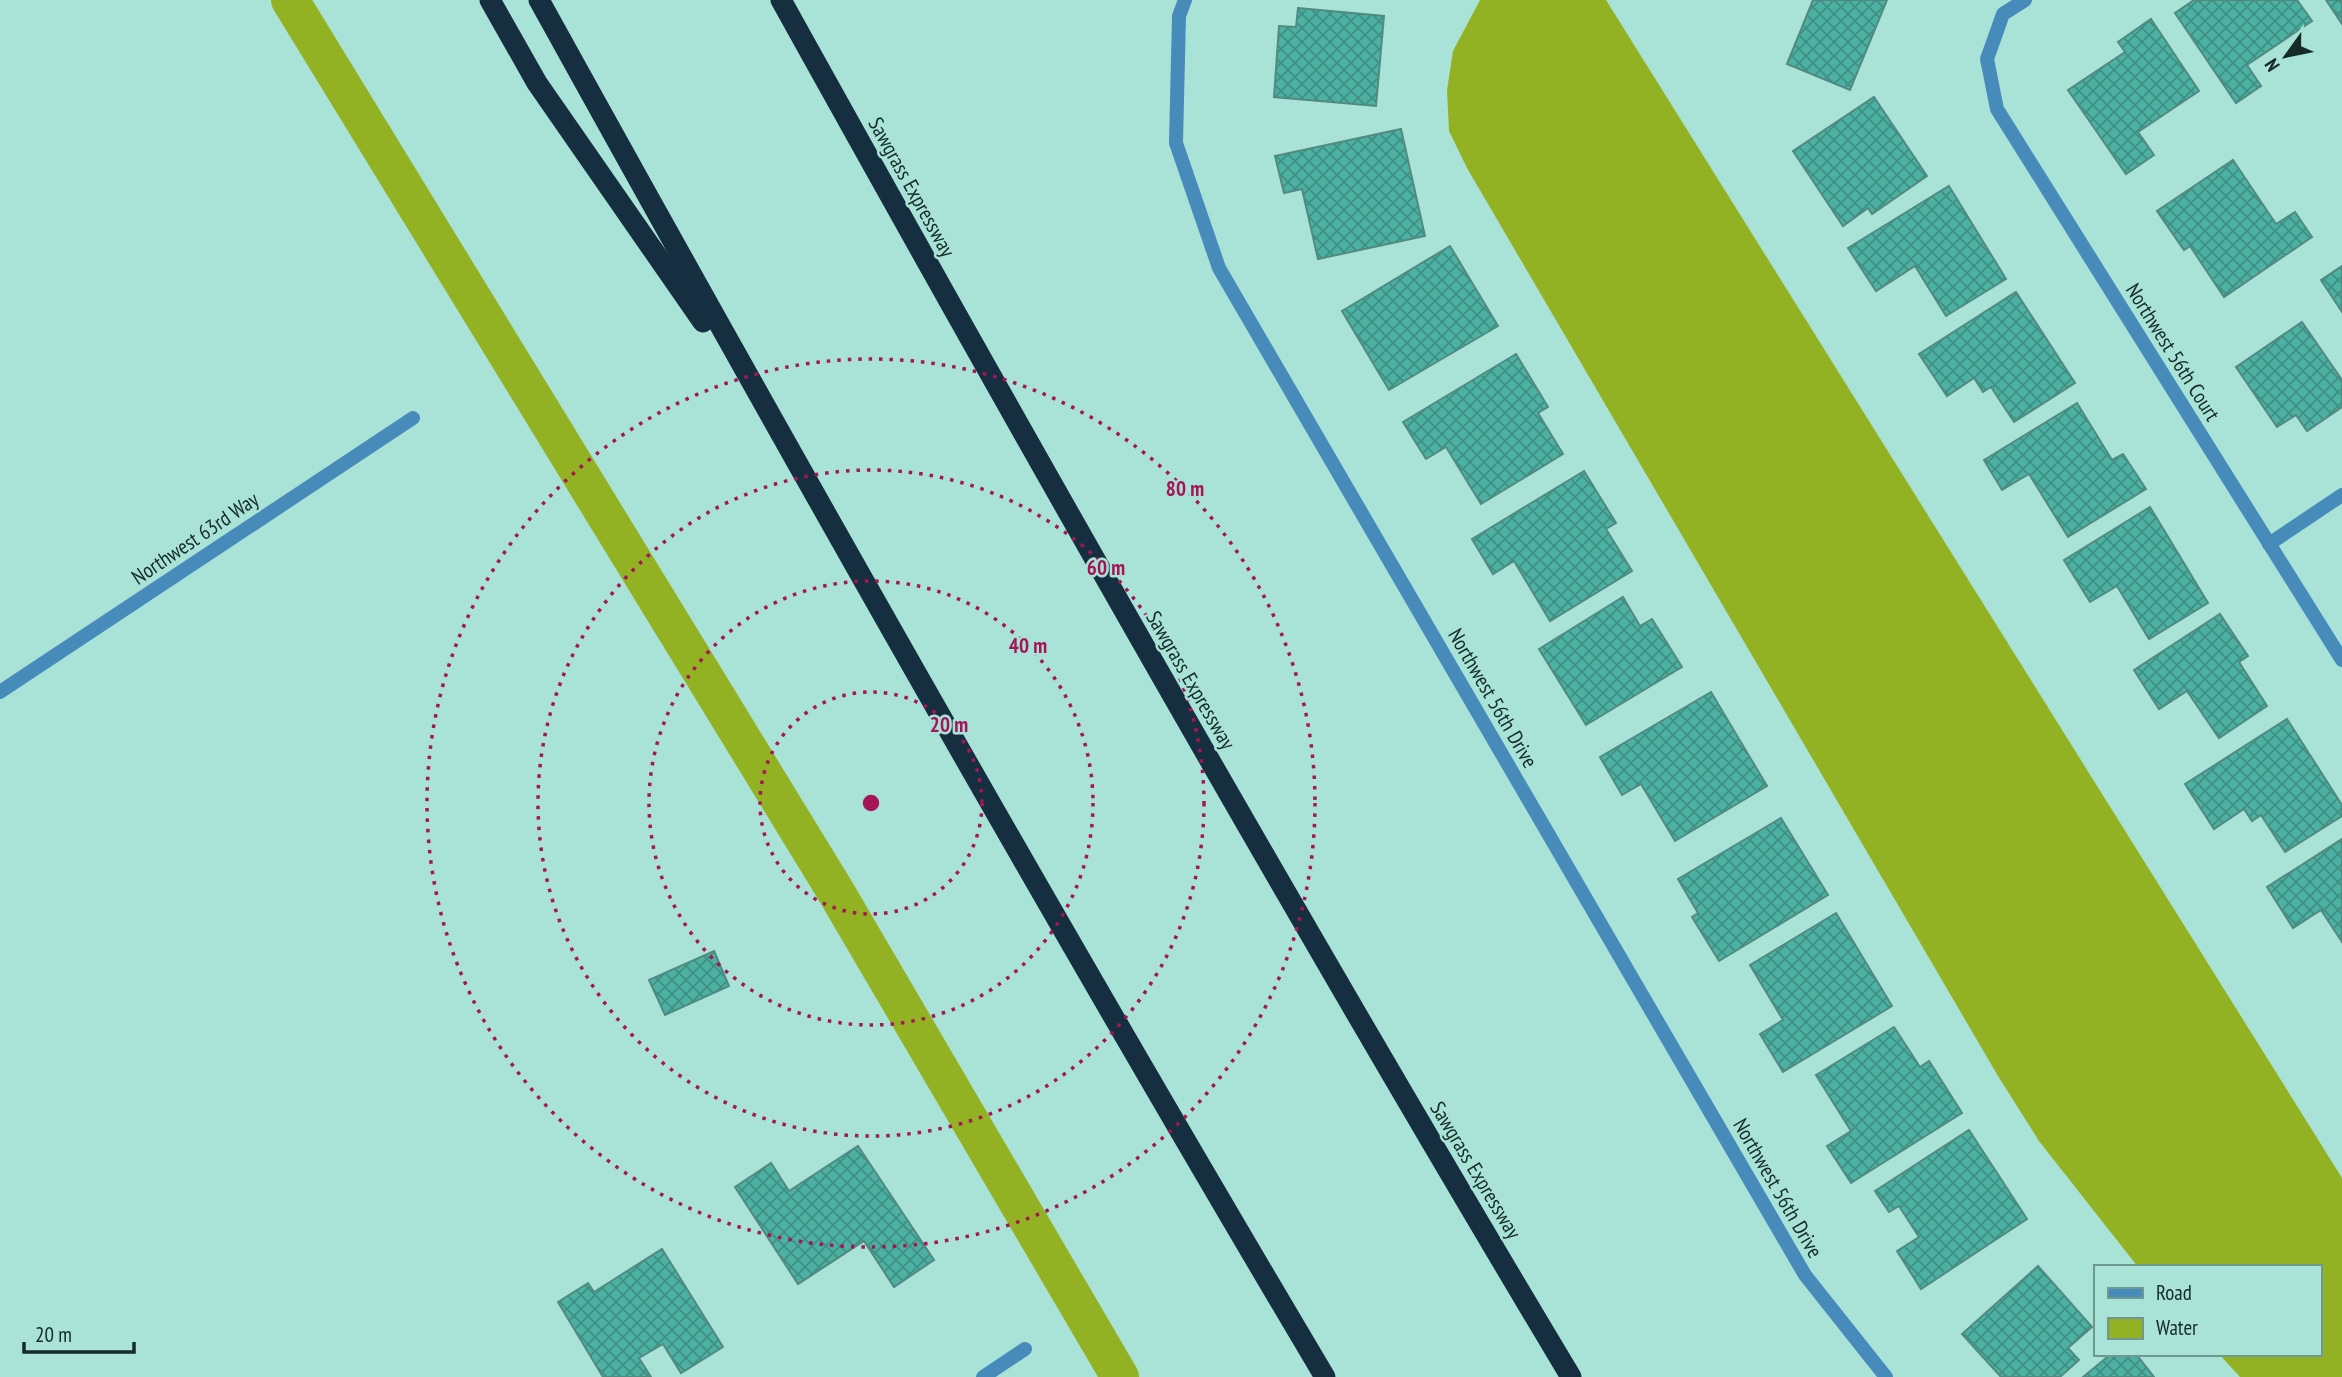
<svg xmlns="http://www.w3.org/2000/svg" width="2342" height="1377" font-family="'PT Sans Narrow',sans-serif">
<defs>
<pattern id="building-cross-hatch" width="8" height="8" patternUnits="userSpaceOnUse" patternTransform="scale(1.75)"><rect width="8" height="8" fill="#4cb1a2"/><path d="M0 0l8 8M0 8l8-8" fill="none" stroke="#3e9084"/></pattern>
</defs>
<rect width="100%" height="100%" fill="#a9e3d8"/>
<path fill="#93b223" d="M1480,0h126l736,1178v199h-102l-21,-23h100v-87h-181l-99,-126 -41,-65 -531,-908 -18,-37 -2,-41 6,-39z"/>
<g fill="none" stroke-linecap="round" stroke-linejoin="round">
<path stroke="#93b223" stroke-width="38" d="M290,0l546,892 284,485"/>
</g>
<g fill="url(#building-cross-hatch)" stroke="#528a80" stroke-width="2">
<path d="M1813,0h74l-37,90 -63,-26z"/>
<path d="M2194,0h103l15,21 -65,44 14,21 -25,17 -61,-90z"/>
<path d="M2326,0h16v24z"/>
<path d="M1298,8l86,8 -8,90 -102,-9 5,-71 17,1z"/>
<path d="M2151,19l48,72 -61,41 16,23 -28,19 -58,-84 57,-38 -7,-10z"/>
<path d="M1874,97l53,79 -55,38 -4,-6 -25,18 -50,-75z"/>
<path d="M1401,129l24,107 -107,23 -16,-70 -18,4 -9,-37z"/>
<path d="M2233,160l43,64 19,-12 17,25 -88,60 -34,-51 -6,4 -27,-39z"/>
<path d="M1949,186l57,93 -60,37 -31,-50 -39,25 -28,-43z"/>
<path d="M1450,246l48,80 -109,64 -47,-79z"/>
<path d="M2342,266v46l-21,-32z"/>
<path d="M2016,292l59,91 -61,39 -23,-35 -8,5 -9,-14 -27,18 -28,-42z"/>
<path d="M2302,322l40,58v27l-35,24 -11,-16 -19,12 -41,-60z"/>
<path d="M1516,354l32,53 -10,6 25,41 -82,50 -35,-57 -20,12 -23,-37z"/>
<path d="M2077,403l35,57 11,-6 23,35 -78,48 -39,-63 -27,16 -18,-30z"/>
<path d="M1584,471l32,52 -10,6 26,42 -82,50 -36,-60 -21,13 -21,-35z"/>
<path d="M2150,507l58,96 -59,36 -32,-53 -27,16 -26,-42z"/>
<path d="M1623,597l17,29 12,-7 30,48 -96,58 -47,-76z"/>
<path d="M2220,614l28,42 -9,6 28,44 -48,32 -32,-47 -28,18 -25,-39z"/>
<path d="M1711,692l56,94 -92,55 -34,-57 -19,11 -22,-38z"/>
<path d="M2287,719l55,86v11l-57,36 -24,-37 -9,6 -8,-12 -30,20 -29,-45z"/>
<path d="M1781,818l47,77 -109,66 -27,-44 6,-4 -20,-34z"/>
<path d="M2342,839v103l-21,-32 -28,18 -26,-41z"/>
<path d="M1836,913l56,93 -109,66 -23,-38 23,-14 -33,-55z"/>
<path d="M714,951l15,35 -64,29 -16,-35z"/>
<path d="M1894,1027l26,40 9,-6 33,52 -111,70 -24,-37 24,-15 -35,-56z"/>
<path d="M1969,1130l58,89 -106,70 -24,-38 22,-14 -20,-31 -10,6 -14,-21z"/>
<path d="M858,1146l76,114 -40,27 -30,-46 -66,43 -63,-97 36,-24 18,28z"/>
<path d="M662,1249l61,98 -42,26 -18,-29 -24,14 12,19h-48l-45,-75 30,-19 6,9z"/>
<path d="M2038,1266l54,61 -24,21 11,12 -19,17h-59l-39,-43z"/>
<path d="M2111,1354h25l18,23h-71z"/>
</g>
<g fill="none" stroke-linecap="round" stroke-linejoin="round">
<g stroke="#478bbb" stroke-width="14">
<path d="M1185,0l-6,16 -3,127 43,125 586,1007 81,102"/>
<path d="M2025,0l-22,14 -16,45 10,50 345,551"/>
<path d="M2269,544l73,-49"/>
<path d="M0,692l413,-274"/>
<path d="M983,1377l42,-28"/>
</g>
<g stroke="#162f40" stroke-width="21">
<path d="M490,0l47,83 166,239"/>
<path d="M539,0c256,463 516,923 786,1377"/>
<path d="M781,0c257,463 518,923 790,1377"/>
</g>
</g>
<g fill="none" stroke="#a61555" stroke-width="3.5" stroke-dasharray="3.5 7">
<circle cx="871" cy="803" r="111"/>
<circle cx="871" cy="803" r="222"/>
<circle cx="871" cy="803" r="333"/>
<circle cx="871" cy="803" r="444"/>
</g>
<g text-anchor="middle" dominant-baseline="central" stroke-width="5" stroke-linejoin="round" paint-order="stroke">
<g font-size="21" fill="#142b27" stroke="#a9e3d8">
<text transform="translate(912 187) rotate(61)">Sawgrass Expressway</text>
<text transform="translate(2173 352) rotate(58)">Northwest 56th Court</text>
<text transform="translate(195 538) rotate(-34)">Northwest 63rd Way</text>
<text transform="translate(1191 680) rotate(60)">Sawgrass Expressway</text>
<text transform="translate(1493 698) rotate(60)">Northwest 56th Drive</text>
<text transform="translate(1476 1170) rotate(59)">Sawgrass Expressway</text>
<text transform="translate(1778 1188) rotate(60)">Northwest 56th Drive</text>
</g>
</g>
<circle cx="871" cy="803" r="10" fill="#a61555" stroke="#a9e3d8" stroke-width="3.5"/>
<g font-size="21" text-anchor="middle" font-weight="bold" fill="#a61555" stroke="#a9e3d8" stroke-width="5" stroke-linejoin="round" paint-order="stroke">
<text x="1185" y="496">80 m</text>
<text x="1106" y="575">60 m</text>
<text x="1028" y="653">40 m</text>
<text x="949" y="732">20 m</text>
</g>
<rect x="2094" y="1265" width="228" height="91" fill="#a9e3d8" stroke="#6d9991" stroke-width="2"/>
<rect x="2108" y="1288" width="35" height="10" fill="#478bbb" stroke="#6d9991" stroke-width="2"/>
<text x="2156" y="1300" font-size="21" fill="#142b27">Road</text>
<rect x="2108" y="1318" width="35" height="21" fill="#93b223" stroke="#6d9991" stroke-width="2"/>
<text x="2156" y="1335" font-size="21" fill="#142b27">Water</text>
<g transform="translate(2286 56) rotate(237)" stroke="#a9e3d8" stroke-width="5" paint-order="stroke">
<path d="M0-5L12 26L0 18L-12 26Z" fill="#142b27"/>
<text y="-10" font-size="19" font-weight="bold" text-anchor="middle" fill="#142b27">N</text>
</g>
<path d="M24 1342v10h110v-10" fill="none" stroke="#142b27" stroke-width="3.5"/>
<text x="35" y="1342" font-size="21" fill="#142b27" stroke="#a9e3d8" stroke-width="5" paint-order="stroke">20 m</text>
</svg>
